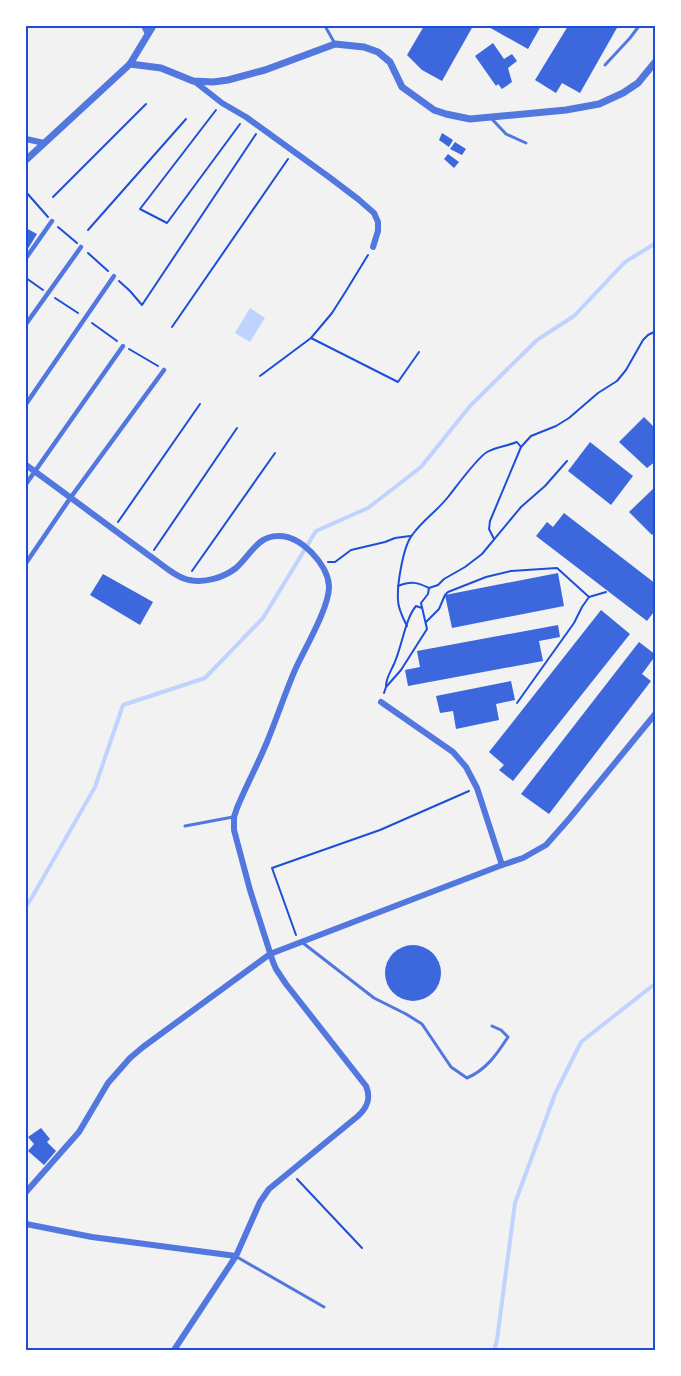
<svg xmlns="http://www.w3.org/2000/svg" width="681" height="1376" font-family="'Open Sans',sans-serif">
<rect width="100%" height="100%" fill="#f2f2f2"/>
<path fill="#bfd3fe" d="M250,308l15,10 -15,24 -15,-9z"/>
<g fill="none" stroke-linecap="round" stroke-linejoin="round">
<g stroke="#bfd3fe" stroke-width="4">
<path d="M26,906l5,-7 64,-112 28,-82 82,-27 58,-60 53,-87 52,-23 53,-41 49,-61 67,-66 37,-24 51,-54 31,-19"/>
<path d="M494,1350l3,-10 18,-137 40,-109 26,-52 75,-59"/>
</g>
</g>
<g fill="#3d67dc">
<path d="M424,26h49l-31,55 -20,-11 -15,-15z"/>
<path d="M487,26h54l-13,23z"/>
<path d="M568,26h50l-38,67 -18,-10 -6,10 -21,-13z"/>
<path d="M493,43l11,16 8,-5 5,7 -9,7 4,14 -10,7 -4,-5 -2,2 -21,-30z"/>
<path d="M442,133l11,7 -4,7 -10,-7z"/>
<path d="M455,142l11,7 -4,6 -12,-6z"/>
<path d="M448,154l11,8 -5,6 -10,-9z"/>
<path d="M26,228l11,6 -11,18z"/>
<path d="M644,417l12,12v32l-9,7 -28,-26z"/>
<path d="M590,442l43,34 -22,29 -43,-34z"/>
<path d="M656,486v45l-4,4 -23,-23z"/>
<path d="M564,513l92,71v25l-9,12 -111,-85 11,-14 6,5z"/>
<path d="M558,573l6,33 -112,22 -7,-33z"/>
<path d="M103,574l50,28 -13,23 -50,-30z"/>
<path d="M601,610l29,24 -117,147 -14,-11 5,-5 -15,-13z"/>
<path d="M558,625l2,12 -21,4 4,20 -135,25 -3,-16 15,-3 -3,-16z"/>
<path d="M639,642l17,13 -14,19 9,7 -102,133 -28,-20z"/>
<path d="M511,681l4,19 -19,4 3,16 -43,9 -3,-18 -13,2 -4,-17z"/>
<circle cx="413" cy="973" r="28"/>
<path d="M41,1128l9,11 -3,3 9,9 -12,14 -16,-14 6,-7 -6,-7z"/>
</g>
<g fill="none" stroke-linecap="round" stroke-linejoin="round">
<g stroke="#1d4ed8" stroke-width="2">
<path d="M216,110l-76,99 27,14 73,-99"/>
<path d="M26,192l22,25"/>
<path d="M53,197l93,-93"/>
<path d="M58,227l19,16"/>
<path d="M88,230l98,-111"/>
<path d="M88,253l20,18"/>
<path d="M26,278l17,12"/>
<path d="M119,281l11,10 12,14 114,-171"/>
<path d="M55,298l23,15"/>
<path d="M92,323l25,18"/>
<path d="M172,327l116,-168"/>
<path d="M311,338l87,44 21,-30"/>
<path d="M129,349l29,17"/>
<path d="M260,376l51,-38 21,-25 14,-22 22,-36"/>
<path d="M118,522l82,-118"/>
<path d="M494,539l-5,-10 1,-8 31,-74 10,-11 25,-10 13,-8 29,-25 19,-12 9,-11 17,-30 5,-5 8,-4"/>
<path d="M154,550l83,-122"/>
<path d="M328,562h7l16,-12 34,-8 10,-4 15,-2"/>
<path d="M192,571l83,-118"/>
<path d="M398,586c13,-5 19,-4 31,2"/>
<path d="M426,622l13,-13 6,-14 3,-3 38,-15 25,-6 46,-3 32,29"/>
<path d="M407,626c-4,-8 -9,-17 -9,-26 -1,-15 5,-55 15,-66 10,-14 24,-23 35,-37 8,-10 29,-39 39,-45 9,-5 20,-6 30,-10l4,5"/>
<path d="M386,686c0,-8 5,-15 8,-22 8,-17 11,-45 22,-58l6,2"/>
<path d="M384,693l2,-6 15,-17 26,-41 -6,-26 7,-9 1,-6 9,-3 6,-6 21,-12 17,-13 39,-47 24,-21 22,-25"/>
<path d="M517,703l57,-80 8,-16 7,-10 17,-5"/>
<path d="M296,935l-24,-67 108,-38 89,-39"/>
<path d="M297,1179l65,69"/>
</g>
<g stroke="#5277de" stroke-width="3">
<path d="M325,26l9,16"/>
<path d="M605,65l25,-27 9,-12"/>
<path d="M491,118l15,16 20,9"/>
<path d="M185,826l48,-9"/>
<path d="M303,943l71,55 32,16 16,10 29,43 16,11c19,-8 30,-24 41,-41l-7,-7 -9,-4"/>
<path d="M237,1257l87,50"/>
</g>
<g stroke="#5277de" stroke-width="4.5">
<path d="M26,258l26,-37"/>
<path d="M26,324l55,-77"/>
<path d="M26,404l88,-128"/>
<path d="M26,484l97,-138"/>
<path d="M26,563l45,-66 93,-127"/>
</g>
<g stroke="#5277de" stroke-width="6">
<path d="M144,26l4,8"/>
<path d="M194,81l28,22 24,14 83,60 29,22 16,14 4,9v9l-5,16"/>
<path d="M26,139l18,4"/>
<path d="M26,465c43,31 85,63 128,94 10,7 23,19 35,21 16,3 34,-2 47,-12 14,-12 21,-32 42,-32 22,-1 50,28 51,50 1,20 -25,64 -34,84 -10,23 -18,48 -28,72 -9,22 -21,44 -30,66l-3,9v13l16,60 23,72 3,7 10,15 80,102c5,12 2,21 -8,30l-89,73 -9,13 -24,54 -62,94"/>
<path d="M381,702l72,50 13,15 11,21 25,77"/>
<path d="M26,1192l53,-60 29,-49 22,-25 13,-11 127,-93 232,-89 21,-7 23,-13 23,-26 87,-106"/>
<path d="M26,1224l66,13 144,19"/>
</g>
<g stroke="#5277de" stroke-width="7">
<path d="M130,64l31,4 32,13 20,1 15,-2 37,-10 70,-26 29,3 14,5 12,10 12,25 32,23 12,4 24,5 96,-9 33,-6 24,-11 15,-10 18,-22"/>
<path d="M26,160l104,-96 23,-38"/>
</g>
</g>
<rect width="681" height="1376" fill="none" stroke="#ffffff" stroke-width="54"/>
<rect x="27" y="27" width="627" height="1322" fill="none" stroke="#1d4ed8" stroke-width="2"/>
</svg>
